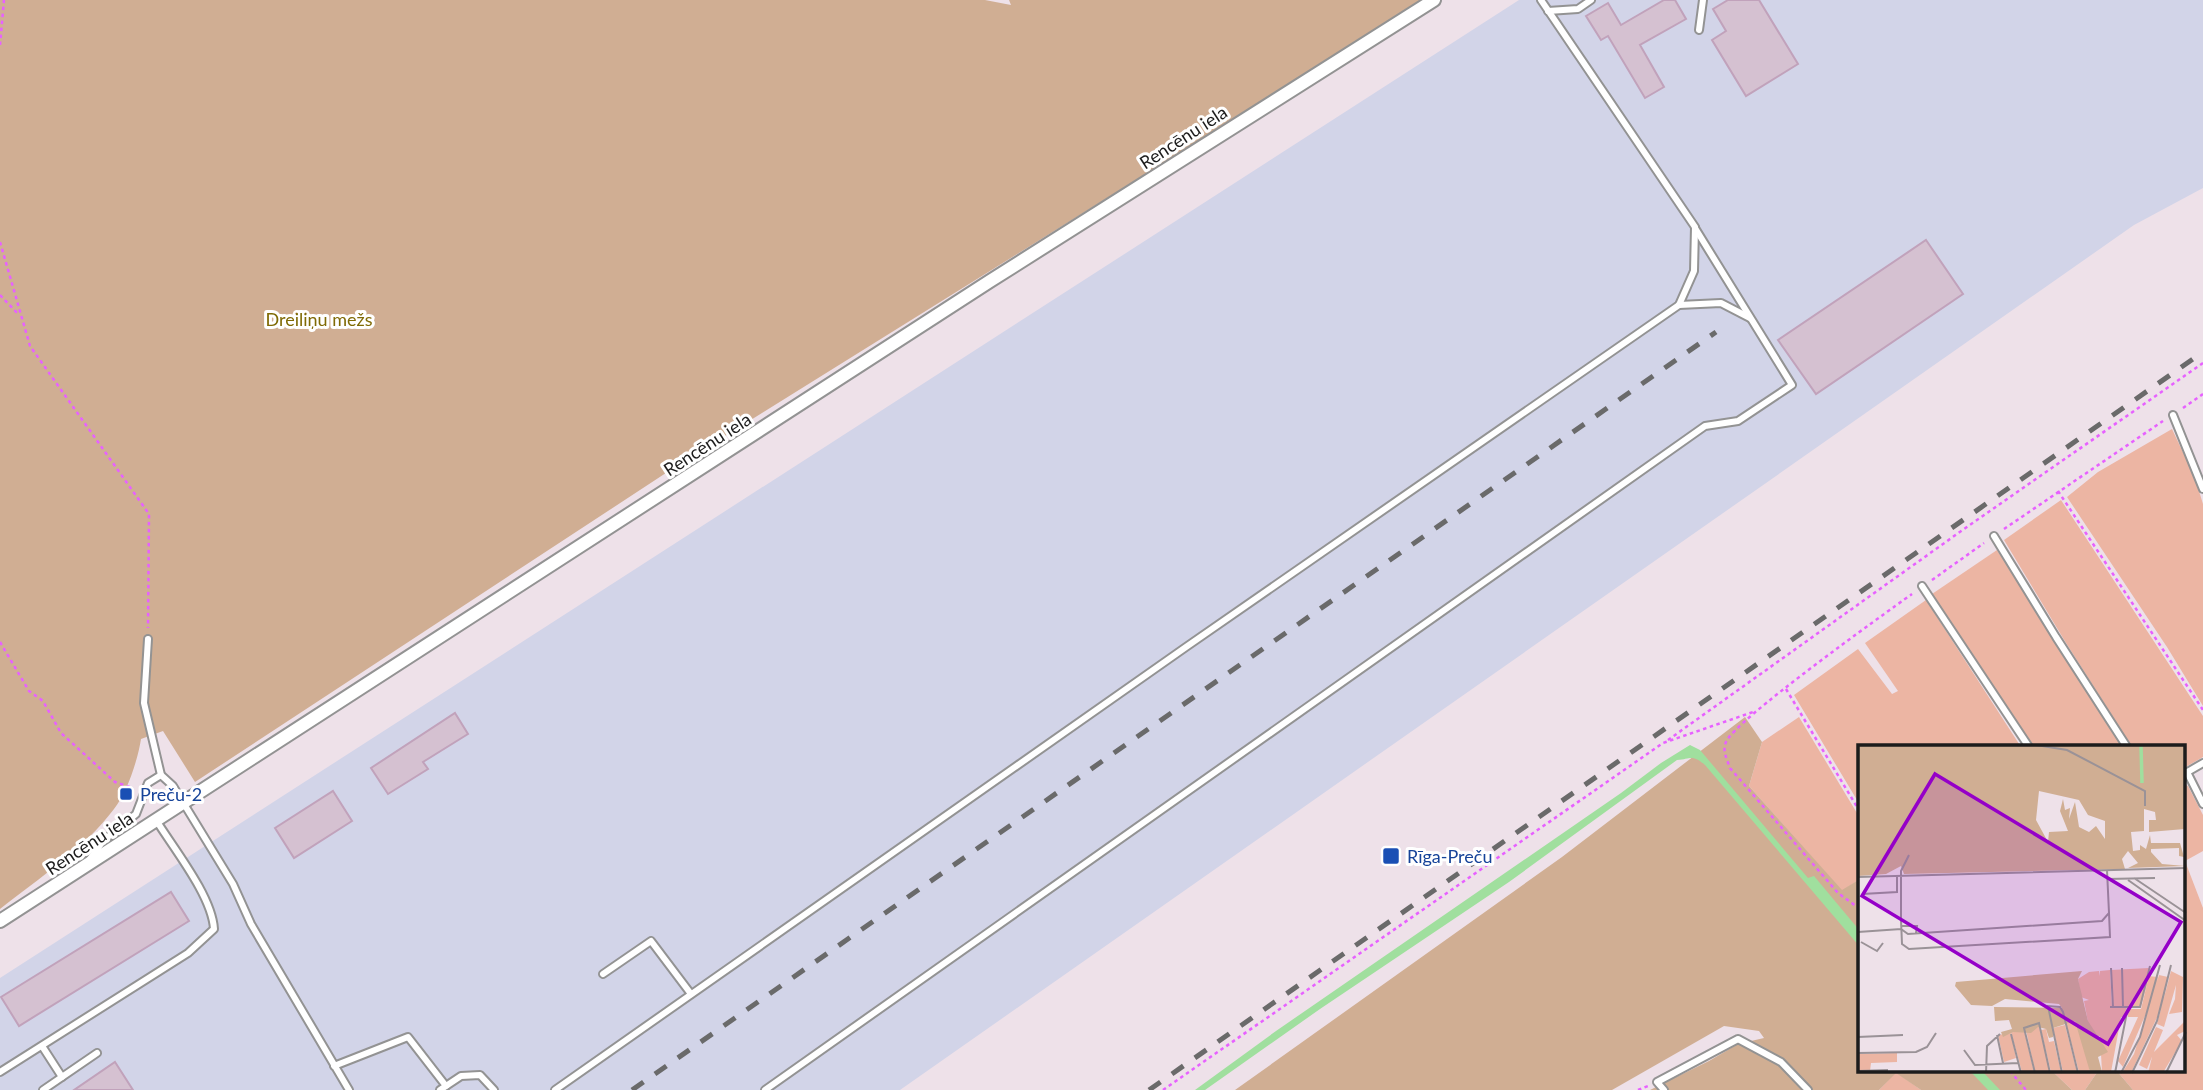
<svg xmlns="http://www.w3.org/2000/svg" width="2203" height="1090" font-family="Lato,sans-serif">
<rect width="100%" height="100%" fill="#eee1e9"/>
<path fill="#d2d4e8" d="M1519,0h684v188l-69,37 -1234,865h-900v-112z"/>
<g fill="#ecb5a3">
<path d="M2172,429l23,49 8,26v202l-36,-59 -100,-150 31,-25z"/>
<path d="M2061,500l142,216v41l-19,11v-21h-52l-66,-104 -62,-103z"/>
<path d="M1997,550l127,197h-90l-102,-153z"/>
<path d="M1926,600l95,147h-161v58l-66,-110 64,-46 34,45 6,-3 -33,-48z"/>
<path d="M1799,717l61,101v61l-18,12 -93,-105 13,-44z"/>
<path d="M2184,784l4,2 15,29v36l-18,10 18,47v182h-70l-16,-19h67z"/>
<path d="M2052,1071h46l-13,19h-13z"/>
<path d="M1896,1072l25,18h-42z"/>
</g>
<g fill="#d0ae93">
<path d="M0,0h985l26,5 -2,-5h416l-753,469 -477,313 -32,-51 -22,8c-3,20 -14,54 -27,70 -30,40 -75,69 -114,100z"/>
<path d="M1745,717l17,25 -13,44 93,104 18,-11v192h192l20,19h-151l-25,-17 -17,17h-229l59,-29 29,-17 26,-6 -5,-7 -35,-5 -112,64h-377l327,-233z"/>
<path d="M2098,1071h19l16,19h-48z"/>
</g>
<g fill="#a0df9e">
<path d="M1690,745l10,5 108,128 6,-2 46,55v16l-155,-182c-13,-11 -14,-6 -28,-5l-168,122 -189,127 -115,81h-10l81,-59 345,-238 40,-30z"/>
<path d="M1970,1071h12l18,19h-12z"/>
</g>
<g fill="#d5c1d1" stroke="#c1a2bb" stroke-width="2">
<path d="M1664,0h11l11,19 -46,26 24,42 -19,11 -37,-62 -7,4 -15,-24 22,-13 13,22z"/>
<path d="M1728,0h31l39,64 -52,32 -34,-56 14,-9 -13,-22z"/>
<path d="M1926,240l37,54 -147,100 -38,-54z"/>
<path d="M455,713l13,21 -45,28 5,7 -40,25 -17,-26z"/>
<path d="M333,791l19,30 -58,37 -19,-30z"/>
<path d="M171,892l18,29 -170,105 -18,-29z"/>
<path d="M115,1062l18,28h-59z"/>
</g>
<g fill="none" stroke-linecap="round" stroke-linejoin="round">
<defs>
<g id="service">
<path d="M1548,11l30,-2 13,-9"/>
<path d="M1699,30l4,-30"/>
<path d="M1679,305l42,-2 29,15"/>
<path d="M2173,415l30,74"/>
<path d="M1994,536l62,101 71,110"/>
<path d="M1922,586l107,161"/>
<path d="M148,639l-4,64 17,72 12,11 60,98 18,40 98,166"/>
<path d="M2187,772l16,32"/>
<path d="M2184,774l19,-11"/>
<path d="M90,859l13,-18 33,-27 12,-31 13,-8"/>
<path d="M603,974l48,-33 40,53"/>
<path d="M42,1046l20,31"/>
<path d="M334,1066l74,-29 38,49"/>
<path d="M0,1072l188,-119 26,-24c-2,-33 -40,-80 -58,-109"/>
<path d="M43,1090l54,-37"/>
<path d="M440,1090l21,-14 19,-1 14,15"/>
<path d="M555,1090l631,-443 493,-342 15,-34 1,-44 -154,-227"/>
<path d="M765,1090l940,-664 33,-5 54,-36 -97,-157"/>
<path d="M1664,1090l-7,-8 81,-43 43,23 27,28"/>
</g>
<path id="minor" d="M0,921l990,-640 444,-281"/>
</defs>
<use href="#service" stroke="#939393" stroke-width="10"/>
<use href="#minor" stroke="#939393" stroke-width="16"/>
<g stroke="#e761ff" stroke-width="2.5" stroke-dasharray="3.5 3.5" stroke-linecap="butt">
<path d="M0,45l4,-45"/>
<path d="M0,242l30,104 119,168 -1,114"/>
<path d="M0,295l19,20"/>
<path d="M2183,408l20,-14"/>
<path d="M2058,491l145,219"/>
<path d="M2004,529l159,-108"/>
<path d="M1932,580l52,-37"/>
<path d="M0,642l29,49 14,10 18,32 54,49 18,6"/>
<path d="M1786,689l74,123"/>
<path d="M1668,740l296,-211 239,-166"/>
<path d="M1860,909l-22,-16 -108,-125c-3,-9 -8,-17 -4,-26 8,-21 158,-128 186,-148"/>
<path d="M2010,1071l16,19"/>
<path d="M1163,1090l500,-347 93,-32"/>
<path d="M1638,1090l10,-4"/>
</g>
<use href="#service" stroke="#fff" stroke-width="6"/>
<use href="#minor" stroke="#fff" stroke-width="12"/>
<g stroke="#6a6a6a" stroke-width="5" stroke-dasharray="14 14" stroke-linecap="butt">
<path d="M632,1090l1084,-758"/>
<path d="M1149,1090l1054,-738"/>
</g>
</g>
<g fill="#1a4fb4" stroke="#fff" stroke-width="2.5">
<rect x="119" y="787" width="14" height="14" rx="3.5"/>
<rect x="1382" y="847" width="18" height="18" rx="3.5"/>
</g>
<g text-anchor="middle" dominant-baseline="central" stroke-width="6" stroke-linejoin="round" paint-order="stroke">
<g font-size="18" fill="#1c1c1c" stroke="#fff">
<text transform="translate(1183 137) rotate(-33)">Rencēnu iela</text>
<text transform="translate(707 444) rotate(-33)">Rencēnu iela</text>
<text transform="translate(89 843) rotate(-33)">Rencēnu iela</text>
</g>
<g font-size="18" fill="#7f6a05" stroke="#fff">
<text x="319" y="319">Dreiliņu mežs</text>
</g>
<g font-size="18" fill="#164399" stroke="#fff" text-anchor="start">
<text x="140" y="794">Preču-2</text>
<text x="1407" y="856">Rīga-Preču</text>
</g>
</g>
<g transform="translate(1858 745)">
<rect width="327" height="327" fill="#eee1e9"/>
<path d="M291,223l-1,8 10,1 -4,18 -31,72 -5,-6 20,-44h-10v-8h13l7,-29 -7,26h-28l-2,-36zM252,225l2,36 14,2v9h-5l-10,55h-9l-2,-36h-6l-6,-14 -4,-21 5,-1 -8,-3 -3,-18 11,-7 10,-1 1,5v-5zM313,226l12,6 -1,35 -13,2 6,-15 1,-14 -12,42 -7,-3zM301,230l9,2 -6,30 -31,66h-9l12,-19zM217,276l10,24 5,27h-11l-13,-49zM327,276v10l-8,4 5,6 -18,30 -16,2 5,-20zM207,280l12,47h-14l-10,-44zM181,281l11,46h-15l-9,-42zM298,282l7,3 -16,39 -8,-4zM188,284l3,13 5,-1 7,31h-10l-10,-42zM166,285l10,42h-12l-11,-40zM153,288l5,25 -12,4 -6,-27zM39,308v9l-26,1 -1,8h-12v-17z" fill="#ecb5a3"/>
<path d="M0,0h327v84l-36,3v-12h7l-1,-8 -11,-3v22l-13,1 2,19 7,-1v-5l6,4 4,-14 1,8h29l4,14 -5,-1v-8l-28,1v3l11,12 23,2 -57,2 10,-5 -10,-12 -6,8 3,10 -221,5 -3,-8 -15,8 -28,2zM181,46l40,9 9,15 17,6v18l-9,-13 -7,6 -10,-5 -4,-25 -6,17 1,-11 -5,2 -2,-11 -3,12 8,20 -19,1 -1,10 -12,-22zM224,226l-4,8 10,42 20,31 -10,5 4,15h-12l-15,-51 -22,7v9l-4,1 -3,-9 -8,-2 -7,6 -18,-1 -10,5 -2,-5 11,-3 -3,-9 -14,1 -1,-14 68,1 -3,-4 -54,-5 -13,7 -21,-1 -16,-19 1,-4z" fill="#d0ae93" fill-rule="evenodd"/>
<path fill="none" stroke="#a0df9e" stroke-width="3.5" d="M283,0l1,38"/>
<path fill="none" stroke="#9a9297" stroke-width="2" d="M178,0l31,5 78,41v15M51,110l-8,16v49l1,24 7,5 201,-12 -1,-24M0,132l328,-9M276,133l52,35M249,134l48,-1M270,135l58,41M4,149l35,-2v-16M44,181h15l-1,7M0,187l43,-3 7,5 194,-13 7,-8 -2,-43M3,197l16,9 6,-8M253,223l2,39M264,223l1,39M252,262h30l10,-41M153,289l10,39M139,290l6,28M0,292l45,-2M106,305l11,15 43,-2M0,308l58,-1 11,-5 9,-14M0,326l30,-1M128,328l1,-27 13,-12M177,328l-11,-45 15,-5 11,50M204,328l-14,-67 12,1 3,5 15,61M257,328l13,-66M263,328l19,-36 20,-72M274,328l25,-52 14,-56M308,328l20,-41"/>
<path fill="#9500c8" fill-opacity="0.15" stroke="#9500c8" stroke-width="3.5" d="M77,29l246,148 -73,122 -246,-148z"/>
<rect width="327" height="327" fill="none" stroke="#1c1c1c" stroke-width="3.5"/>
</g>
</svg>
